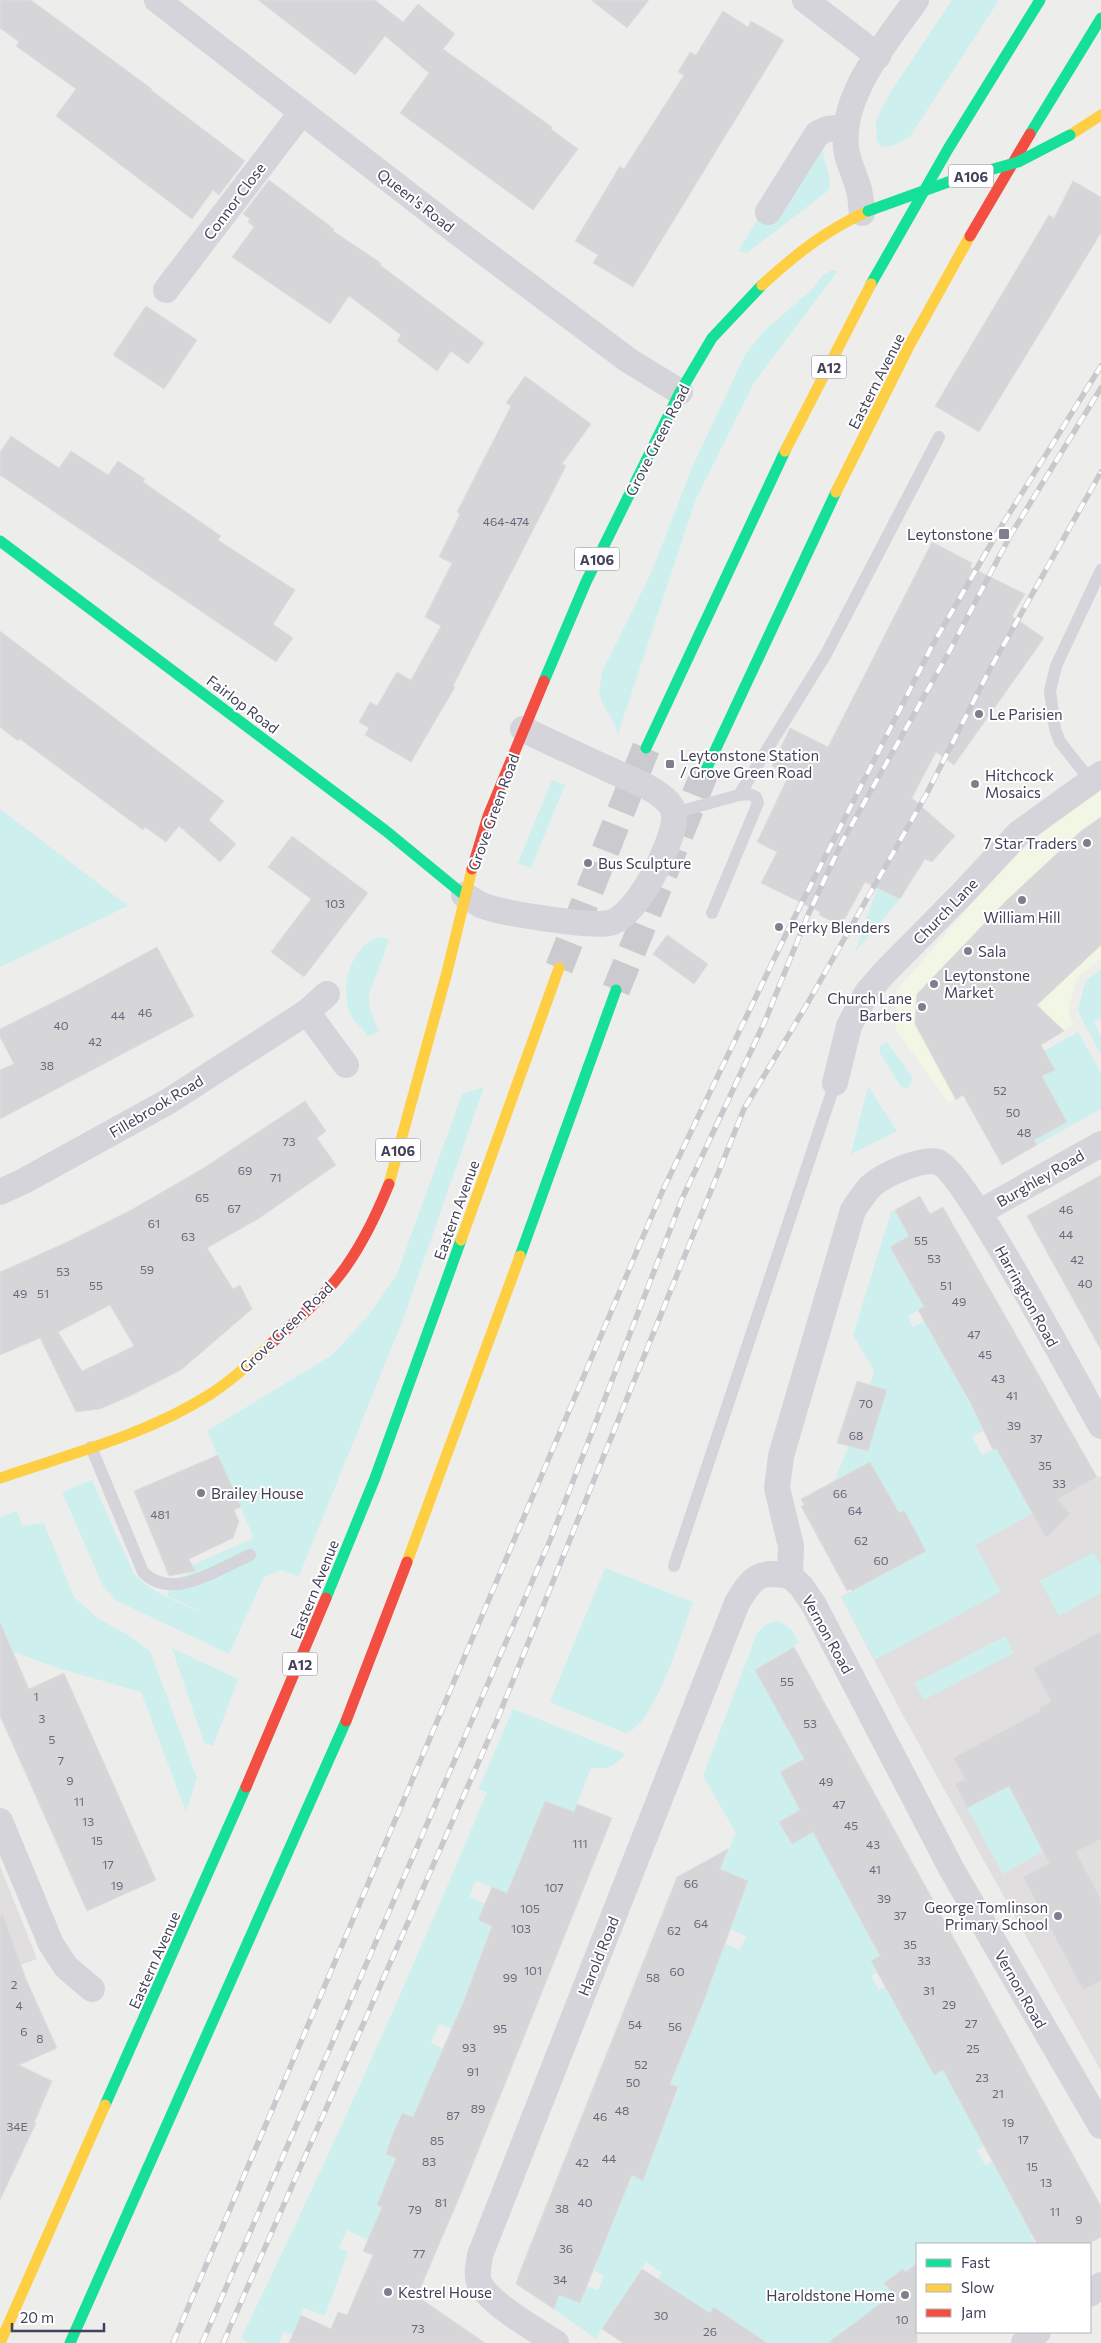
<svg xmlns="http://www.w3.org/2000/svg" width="1101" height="2343" font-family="Commissioner,sans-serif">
<rect width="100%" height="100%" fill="#ededec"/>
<path fill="#f1f6e5" d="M1101,789v169l-24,20 -9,34 6,12 -51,32 3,5 -77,42 -53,-73v-39l72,-83 50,-54 59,-51z"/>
<g fill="#e0dede">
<path d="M1100,1476l1,2v593l-196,-352 -64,-122 125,-68 9,16z"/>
<path d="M0,1866l37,93 -37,13z"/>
</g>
<g fill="#cdf0ef">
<path d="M952,0h47l-90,138 -17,8 -10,1 -5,-6 -1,-21 14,-27z"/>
<path d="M821,141c1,15 12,38 8,49l-82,63 -9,-2 23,-37z"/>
<path d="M832,270l6,1 -84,112 -58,116 -78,235 -7,-17 -9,-14 -3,-11 3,-20 50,-101 42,-108 51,-108 19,-24 47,-41 12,-15z"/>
<path d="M552,780l13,5 -34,83 -13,-5z"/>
<path d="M0,809l128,97 -128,61z"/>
<path d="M877,888l23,11 -45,53z"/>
<path d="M382,937l7,3 -20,54v12l10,26 -12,4c-4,-9 -12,-11 -16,-21 -11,-22 -3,-57 16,-72 4,-3 10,-5 15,-6z"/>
<path d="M1101,969v50l-7,3 7,15v18l-23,-44 7,-29z"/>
<path d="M1078,1032l23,41v36l-64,36 -4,-6 26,-15 1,2 6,-4 -31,-42 20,-10 -11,-19z"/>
<path d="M887,1042l25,35 1,3 -5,8 -7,-1 -21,-34v-6z"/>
<path d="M868,1086l29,45 -46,23z"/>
<path d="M484,1087l-80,230 -105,259 -19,-6 -16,7 -35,77 -112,-53 -14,-15 -41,-94 30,-12 42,94c20,20 47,30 72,40l-39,-18 4,-15 23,-10 -2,-6 62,-27 -47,-107 125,-76 36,-39 29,-42 65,-180z"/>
<path d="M895,1210l10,18 8,5 -23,14 34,60 -16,9 5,11 12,-6 52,96 37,-3 -42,23 10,18 14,-7 64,50 -85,47 26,47 -126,68 -34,-63 85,-47 -23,-39 -42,23 -27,-53 15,-35 18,6 20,-62 -17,-6 4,-13 -21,-36 38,-123z"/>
<path d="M16,1511l7,15 21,-3 30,74 22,20 35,20 19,14 47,127 -11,34 -45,-120 -83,-24 -58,-21v-130z"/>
<path d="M1094,1552l7,13v28l-42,23 -19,-35z"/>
<path d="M605,1568l88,34c-11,29 -38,125 -68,131l-75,-31z"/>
<path d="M779,1621l12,8 8,13 -5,5 -39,23 50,88 -25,14 8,15 37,9 -46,26 13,22 21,-12 67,124 -2,16 -7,4 8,14 41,-22 -19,48 33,59 9,-5 42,76 -8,4 8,15 33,-17 14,85 -2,1 5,10h-118v19l-2,2 2,3v19l-14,-18 -19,14 15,19 -51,41h-112l9,-15 -31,-21 -24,36 -52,-33 24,-37 -16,-11 -50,77 -42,-30 5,-14 21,-11 18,6 6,-15 -10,-4 6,-16 -8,-4 6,-14 8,2 13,-30 -30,-13 36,-3 8,-18 -20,-40 41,16 7,-18 -17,-38 28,11 7,-18 -9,-4 43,-107 -31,-13 41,-21 17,7 6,-14 -21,-9 -5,-58 16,-36 -33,-57 53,-140c5,-10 12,-13 23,-15z"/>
<path d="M1005,1636l9,17 -90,47 -9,-17z"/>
<path d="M172,1648l66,31 -25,67 -9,-3z"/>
<path d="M513,1709l113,45c-16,14 -14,15 -35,14l-17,44 -29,-11 -13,32 5,71 -61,-23 -7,16 16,7 -7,17 45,17 -36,1 -12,33 30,13 -50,45 -16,-6 -8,19 15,7 1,81 -46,-18 -15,41 44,17 -4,12 -35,-13 -14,35 34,14 -43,21 -21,-10 -8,18 9,4 -23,64 -21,-8 -12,27 -8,-4 -5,12h-30l-8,-5c88,-180 169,-362 246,-546l-9,-2z"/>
<path d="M1007,1783l27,51 12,16 -43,24 -36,-66z"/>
</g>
<g fill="#d6d5d8" stroke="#dededf" fill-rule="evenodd">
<path d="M0,0h31l121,89 -1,1 94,71 -26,34 -6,-5 -21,29 -136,-103 20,-27 -60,-43 3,-4 -19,-14z"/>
<path d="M258,0h117l28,22 15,-18 37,30 -12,15 109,78 -1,2 27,20 -45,61 -133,-97 29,-40 -44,-37 -30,39z"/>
<path d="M591,0h58l-22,28z"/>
<path d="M723,11l25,16 3,-6 33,19 -151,247 -40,-24 5,-8 -23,-14 45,-75 4,3 60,-94 -6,-3 12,-20 6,3z"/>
<path d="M269,180l65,49 -1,2 48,32 -1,2 104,78 -16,21 -17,-13 -14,20 -40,-30 4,-6 -52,-39 -19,28 -98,-67 22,-30 -6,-5 2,-3 -7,-5z"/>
<path d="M1073,181l28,16v36l-122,199 -44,-26 114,-191 5,3z"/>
<path d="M146,306l51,34 -33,49 -51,-34z"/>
<path d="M525,376l66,48 -29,40 4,2 -113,220 2,1 -44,75 -46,-27 4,-7 -10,-6 11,-20 7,4 20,-34 14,8 30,-54 -16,-9 27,-54 -13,-6 21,-43 -3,-2 54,-106 -5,-3z"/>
<path d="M11,436l48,32 12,-17 37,24 10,-14 27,18 -2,3 78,54 -3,4 77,50 -22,34 20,14 -17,24 -276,-187v-23z"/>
<path d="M932,542l40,21 -2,4 55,27 -13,22 32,22 -90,127 -18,-13 -24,46 43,38 -23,26 -7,-3 -25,40 -35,-17 -24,44 -22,-11 1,-3 -59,-29 16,-31 -20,-10 32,-67 -17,-9 18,-38 38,19z"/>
<path d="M0,631l224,170 -15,19 27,24 -16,18 -41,-36 -13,16 -21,-15 -2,3 -123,-91 -2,2 -18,-14z"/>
<path d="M1101,817v128l-64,60 27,26 -23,14 14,25 -13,6 25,46 -33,18 3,5 -35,20 -39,-70 -7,5 -41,-76 2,-30 89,-93 74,-69z"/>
<path d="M292,836l76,57 -64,84 -33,-25 40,-53 -43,-32z"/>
<path d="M667,935l41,29 -14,20 -41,-30z"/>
<path d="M157,947l37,69 -194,103v-49l14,-6 -14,-27v-8l72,-36z"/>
<path d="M305,1101l21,30 -9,7 19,27 -78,54 -51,29 26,41 7,-4 12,24 -71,61 -51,26 -30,13 -24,3 -36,-74 -40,17v-83l65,-29 66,-33 71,-41zM110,1305l24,41 -52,25 -24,-39z"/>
<path d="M1101,1175v175l-74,-134z"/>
<path d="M920,1196l10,18 13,-7 154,270 -39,22 12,15 -24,24 -50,-90 -3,2 -22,-46 -53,-94 6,-3 -34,-60 19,-11 -14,-26z"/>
<path d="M857,1381l30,9 -19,61 -31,-8z"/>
<path d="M218,1455l23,52 -7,3 5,12 -6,16 -44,21 6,12 -26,5 -35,-85z"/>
<path d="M870,1462l29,51 5,-3 22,41 -74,40 -1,-2 -4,2 -46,-85 3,-1 -3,-6z"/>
<path d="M0,1622l29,67 35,-16 92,207 -69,31 -87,-195z"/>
<path d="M1101,1631v208l-25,13 25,47v82l-18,9 -60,-113 26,-14 -40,-77 -42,22 -12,-24 10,-5 -12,-21 87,-47 -1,-3 12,-7 -18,-33z"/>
<path d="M794,1647l307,559v31l-13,7h-51l-94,-174 -9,5 -63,-114 9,-5 -67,-124 -21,12 -13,-22 21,-12 -20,-38 24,-13 -49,-89z"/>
<path d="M545,1801l29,11 3,-8 35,14 -150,373 -45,105 68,47h-196l12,-28 30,14 7,-17 9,3 26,-60 -10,-4 19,-44 -5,-2 19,-47 -10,-4 6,-18 10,-23 11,4 50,-114 29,-77 -14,-6 14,-33 15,6z"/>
<path d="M728,1849l-8,20 28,12 -45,122 -33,81 8,3 -24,64 -11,30 -11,-6 -52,128 -21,-8 -5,14 -38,-25 5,-15 156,-392z"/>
<path d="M0,1915h3l23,64 31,69 -38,17 33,16 -18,42h2l-36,77z"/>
<path d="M917,2263v80h-89l65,-49 -9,-11 19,-14 3,3z"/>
<path d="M642,2269l68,44 4,-6 53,36h-144l-21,-14z"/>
</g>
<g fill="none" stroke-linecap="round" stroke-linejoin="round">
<g stroke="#cbcbcf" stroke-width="28" stroke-dasharray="28 14" stroke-linecap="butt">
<path d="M559,968l87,-220"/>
<path d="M616,990l89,-218"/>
</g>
<g stroke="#d4d4da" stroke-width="12">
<path d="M1090,780l-30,-38 -5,-13 -5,-38 6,-25 45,-96"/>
<path d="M674,813l65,-18 87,-141 113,-217"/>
<path d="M712,913l46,-110 -2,-6 -7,-3 -10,1"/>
<path d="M91,1447l52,125c29,30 75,-3 107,-17"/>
<path d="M674,1566l161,-483"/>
</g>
<g stroke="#d4d4da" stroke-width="26">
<path d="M157,0l292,226 179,134 52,32"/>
<path d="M805,0l73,56"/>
<path d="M768,212l49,-78 10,-5 19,-2"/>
<path d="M862,213c-1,-7 -1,-15 -3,-23 -3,-12 -9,-24 -12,-36 -11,-55 40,-112 69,-154"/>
<path d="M166,290l136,-178"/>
<path d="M464,895c6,3 11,7 17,10 18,8 108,22 128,18 27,-5 62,-76 65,-102 1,-6 -1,-13 -5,-18 -16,-17 -42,-25 -63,-35 -28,-13 -55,-25 -83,-39"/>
<path d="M307,1012l39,53"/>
<path d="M835,1083l14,-57 17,-32 17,-20 79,-80 57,-61 82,-59"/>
<path d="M0,1192l24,-11 145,-80 138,-89 20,-18"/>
<path d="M980,1212l121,-68"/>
<path d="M790,1576l1,-30 -14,-58 4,-32 72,-246c6,-8 11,-17 18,-24 12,-11 51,-29 67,-24 28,11 140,225 163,264"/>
<path d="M790,1576l11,10 13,19 138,265 149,256"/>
<path d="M0,1821l51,123 15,23 26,22"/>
<path d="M1090,2294l11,-9"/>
<path d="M556,2343c-20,-13 -68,-40 -77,-61 -3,-8 0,-19 1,-27l257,-652c15,-26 22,-33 53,-27"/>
<path d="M1024,2343l14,-11"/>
</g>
<g stroke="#16e098" stroke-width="11">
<path d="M1030,134l71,-116"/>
<path d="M871,284l77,-135 92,-149"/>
<path d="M0,541l386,290 78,64"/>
<path d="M544,681l42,-99 94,-190 32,-54 50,-53"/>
<path d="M646,748l139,-297"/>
<path d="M705,772l131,-280"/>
<path d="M520,1256l96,-266"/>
<path d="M326,1598l49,-120 86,-238"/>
<path d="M105,2105l141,-318"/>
<path d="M70,2343l276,-622"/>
</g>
<g stroke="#ffcf43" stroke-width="11">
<path d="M1070,135l31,-20"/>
<path d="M762,285c34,-31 64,-55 106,-74"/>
<path d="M785,451l86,-167"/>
<path d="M836,492l73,-146 61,-110"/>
<path d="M389,1184l58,-212 25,-103"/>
<path d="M461,1240l98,-272"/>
<path d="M0,1478c70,-24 146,-43 209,-83 22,-14 43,-33 62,-51"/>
<path d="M407,1562l113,-306"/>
<path d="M0,2343l105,-238"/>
</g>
<g stroke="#f24e42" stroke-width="11">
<path d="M970,236l60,-102"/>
<path d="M472,869l16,-53 56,-135"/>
<path d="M271,1344c23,-22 49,-43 68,-68 22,-28 37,-60 50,-92"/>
<path d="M346,1721l61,-159"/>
<path d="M246,1787l80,-189"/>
</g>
<defs>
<g id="rail">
<path d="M173,2343l489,-1151 126,-262 144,-284 67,-116 102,-164"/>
<path d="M202,2343l349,-805 131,-339 83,-178 43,-106 34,-73 107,-190 61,-116 91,-148"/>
<path d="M223,2343l274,-623 247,-611 62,-103 120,-211 64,-126 111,-197"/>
</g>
</defs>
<use href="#rail" stroke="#c9c9cd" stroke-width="5.5"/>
<use href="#rail" stroke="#fff" stroke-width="4" stroke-dasharray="11" stroke-linecap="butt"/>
<path stroke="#16e098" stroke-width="11" d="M868,211l83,-30 67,-19 52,-27"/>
</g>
<g fill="#7f7e8d" stroke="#fff" stroke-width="2">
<rect x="998" y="528" width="12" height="12" rx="2.5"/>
<circle cx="979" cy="714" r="5"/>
<rect x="665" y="759" width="10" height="10" rx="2.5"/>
<circle cx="975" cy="784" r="5"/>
<circle cx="1087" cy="843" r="5"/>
<circle cx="588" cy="863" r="5"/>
<circle cx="1022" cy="900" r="5"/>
<circle cx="779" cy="927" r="5"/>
<circle cx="968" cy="951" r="5"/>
<circle cx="934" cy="984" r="5"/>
<circle cx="922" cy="1007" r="5"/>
<circle cx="201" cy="1493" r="5"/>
<circle cx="1058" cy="1916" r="5"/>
<circle cx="388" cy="2292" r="5"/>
<circle cx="905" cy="2295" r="5"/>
</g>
<g text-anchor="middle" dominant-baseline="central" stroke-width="4" stroke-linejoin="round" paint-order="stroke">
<g font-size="12" fill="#6a687b">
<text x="506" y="521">464-474</text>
<text x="335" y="903">103</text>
<text x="145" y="1012">46</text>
<text x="118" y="1015">44</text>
<text x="61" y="1025">40</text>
<text x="95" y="1041">42</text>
<text x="47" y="1065">38</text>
<text x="1000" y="1090">52</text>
<text x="1013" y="1112">50</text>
<text x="1024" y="1132">48</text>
<text x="289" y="1141">73</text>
<text x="245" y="1170">69</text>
<text x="276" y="1177">71</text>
<text x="202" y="1197">65</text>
<text x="234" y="1208">67</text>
<text x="1066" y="1209">46</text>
<text x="154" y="1223">61</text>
<text x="1066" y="1234">44</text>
<text x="188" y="1236">63</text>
<text x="921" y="1240">55</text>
<text x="934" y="1258">53</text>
<text x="1077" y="1259">42</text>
<text x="147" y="1269">59</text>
<text x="63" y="1271">53</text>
<text x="1085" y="1283">40</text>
<text x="96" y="1285">55</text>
<text x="946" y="1285">51</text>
<text x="20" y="1293">49</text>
<text x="43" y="1293">51</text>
<text x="959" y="1301">49</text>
<text x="974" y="1334">47</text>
<text x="985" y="1354">45</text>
<text x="998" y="1378">43</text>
<text x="1012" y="1395">41</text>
<text x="866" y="1403">70</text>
<text x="1014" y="1425">39</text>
<text x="856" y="1435">68</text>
<text x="1036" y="1438">37</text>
<text x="1045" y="1465">35</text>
<text x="1059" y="1483">33</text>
<text x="840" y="1493">66</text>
<text x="855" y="1510">64</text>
<text x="160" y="1514">481</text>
<text x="861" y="1540">62</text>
<text x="881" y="1560">60</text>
<text x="787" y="1681">55</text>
<text x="36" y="1696">1</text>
<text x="42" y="1718">3</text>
<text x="810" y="1723">53</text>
<text x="52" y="1739">5</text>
<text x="61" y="1760">7</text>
<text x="70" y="1780">9</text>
<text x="826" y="1781">49</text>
<text x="79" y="1801">11</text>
<text x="839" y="1804">47</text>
<text x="88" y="1821">13</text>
<text x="851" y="1825">45</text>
<text x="97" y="1840">15</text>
<text x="580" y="1843">111</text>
<text x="873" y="1844">43</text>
<text x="108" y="1864">17</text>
<text x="875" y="1869">41</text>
<text x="691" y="1883">66</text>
<text x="117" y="1885">19</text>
<text x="554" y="1887">107</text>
<text x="884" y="1898">39</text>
<text x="530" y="1908">105</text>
<text x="900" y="1915">37</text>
<text x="701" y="1923">64</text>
<text x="521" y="1928">103</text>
<text x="674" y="1930">62</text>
<text x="910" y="1944">35</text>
<text x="924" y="1960">33</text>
<text x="533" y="1970">101</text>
<text x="677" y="1971">60</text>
<text x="510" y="1977">99</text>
<text x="653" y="1977">58</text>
<text x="14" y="1984">2</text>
<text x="929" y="1990">31</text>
<text x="949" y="2004">29</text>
<text x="19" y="2005">4</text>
<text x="971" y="2023">27</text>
<text x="635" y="2024">54</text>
<text x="675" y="2026">56</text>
<text x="500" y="2028">95</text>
<text x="24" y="2031">6</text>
<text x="40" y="2038">8</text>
<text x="469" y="2047">93</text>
<text x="973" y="2048">25</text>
<text x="641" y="2064">52</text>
<text x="473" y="2071">91</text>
<text x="982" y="2077">23</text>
<text x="633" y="2082">50</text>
<text x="998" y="2093">21</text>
<text x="478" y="2108">89</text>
<text x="622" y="2110">48</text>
<text x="453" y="2115">87</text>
<text x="600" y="2116">46</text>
<text x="1008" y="2122">19</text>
<text x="17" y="2126">34E</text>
<text x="1023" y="2139">17</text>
<text x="437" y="2140">85</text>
<text x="609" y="2158">44</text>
<text x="429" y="2161">83</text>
<text x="582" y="2162">42</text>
<text x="1032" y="2166">15</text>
<text x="1046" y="2182">13</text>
<text x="441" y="2202">81</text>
<text x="585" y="2202">40</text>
<text x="562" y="2208">38</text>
<text x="415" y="2209">79</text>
<text x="1055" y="2211">11</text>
<text x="1079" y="2219">9</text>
<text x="566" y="2248">36</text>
<text x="419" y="2253">77</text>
<text x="560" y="2279">34</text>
<text x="661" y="2315">30</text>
<text x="902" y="2319">10</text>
<text x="418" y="2328">73</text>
<text x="710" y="2331">26</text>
</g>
<g fill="#fff" stroke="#7c7b8c" stroke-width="1">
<rect x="948.5" y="164.5" width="45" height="23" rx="4"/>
<rect x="811.5" y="355.5" width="35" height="23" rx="4"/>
<rect x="574.5" y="547.5" width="45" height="23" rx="4"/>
<rect x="375.5" y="1138.5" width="45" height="23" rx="4"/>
<rect x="282.5" y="1652.5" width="35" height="23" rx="4"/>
</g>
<g font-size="14" font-weight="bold" fill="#44425a">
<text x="971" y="176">A106</text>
<text x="829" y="367">A12</text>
<text x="597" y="559">A106</text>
<text x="398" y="1150">A106</text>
<text x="300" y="1664">A12</text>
</g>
<g font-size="15" fill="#44425a" stroke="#fff">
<text transform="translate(416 200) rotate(38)">Queen's Road</text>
<text transform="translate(234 201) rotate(-53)">Connor Close</text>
<text transform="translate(876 381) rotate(-63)">Eastern Avenue</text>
<text transform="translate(657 440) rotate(-63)">Grove Green Road</text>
<text transform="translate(243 704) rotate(37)">Fairlop Road</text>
<text transform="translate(493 812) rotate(-70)">Grove Green Road</text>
<text transform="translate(945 911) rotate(-46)">Church Lane</text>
<text transform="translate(156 1106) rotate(-31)">Fillebrook Road</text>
<text transform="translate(1040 1178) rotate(-30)">Burghley Road</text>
<text transform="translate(456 1210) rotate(-70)">Eastern Avenue</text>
<text transform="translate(1027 1296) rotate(61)">Harrington Road</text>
<text transform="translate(286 1327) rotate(-44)">Grove Green Road</text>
<text transform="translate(314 1589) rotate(-68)">Eastern Avenue</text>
<text transform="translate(828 1634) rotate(61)">Vernon Road</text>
<text transform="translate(598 1956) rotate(-68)">Harold Road</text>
<text transform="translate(154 1960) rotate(-66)">Eastern Avenue</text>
<text transform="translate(1021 1989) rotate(60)">Vernon Road</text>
</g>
<g font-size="15" fill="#44425a" stroke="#fff" text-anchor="start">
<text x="993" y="534" text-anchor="end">Leytonstone</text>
<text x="989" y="714">Le Parisien</text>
<text x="680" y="755">Leytonstone Station<tspan x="680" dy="17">/ Grove Green Road</tspan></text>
<text x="985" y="775">Hitchcock<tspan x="985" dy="17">Mosaics</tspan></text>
<text x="1077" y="843" text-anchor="end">7 Star Traders</text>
<text x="598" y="863">Bus Sculpture</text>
<text x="1022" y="917" text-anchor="middle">William Hill</text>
<text x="789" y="927">Perky Blenders</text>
<text x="978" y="951">Sala</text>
<text x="944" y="975">Leytonstone<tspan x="944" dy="17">Market</tspan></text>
<text x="912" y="998" text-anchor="end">Church Lane<tspan x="912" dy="17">Barbers</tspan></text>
<text x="211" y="1493">Brailey House</text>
<text x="1048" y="1907" text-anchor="end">George Tomlinson<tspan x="1048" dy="17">Primary School</tspan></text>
<text x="398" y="2292">Kestrel House</text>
<text x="895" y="2295" text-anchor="end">Haroldstone Home</text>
</g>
</g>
<rect x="916" y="2243" width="175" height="90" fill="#ffffff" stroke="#b4b3bd"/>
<rect x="926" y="2259" width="25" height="8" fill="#16e098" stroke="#b4b3bd"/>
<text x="961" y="2268" font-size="15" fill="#44425a">Fast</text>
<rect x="926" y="2284" width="25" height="8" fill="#ffcf43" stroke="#b4b3bd"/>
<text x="961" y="2293" font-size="15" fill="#44425a">Slow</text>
<rect x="926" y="2309" width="25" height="8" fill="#f24e42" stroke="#b4b3bd"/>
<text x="961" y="2318" font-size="15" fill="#44425a">Jam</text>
<path d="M12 2323v8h92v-8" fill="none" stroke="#44425a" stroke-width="2.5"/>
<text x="20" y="2323" font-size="15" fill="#44425a" stroke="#ffffff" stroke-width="4" paint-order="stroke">20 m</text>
</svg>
